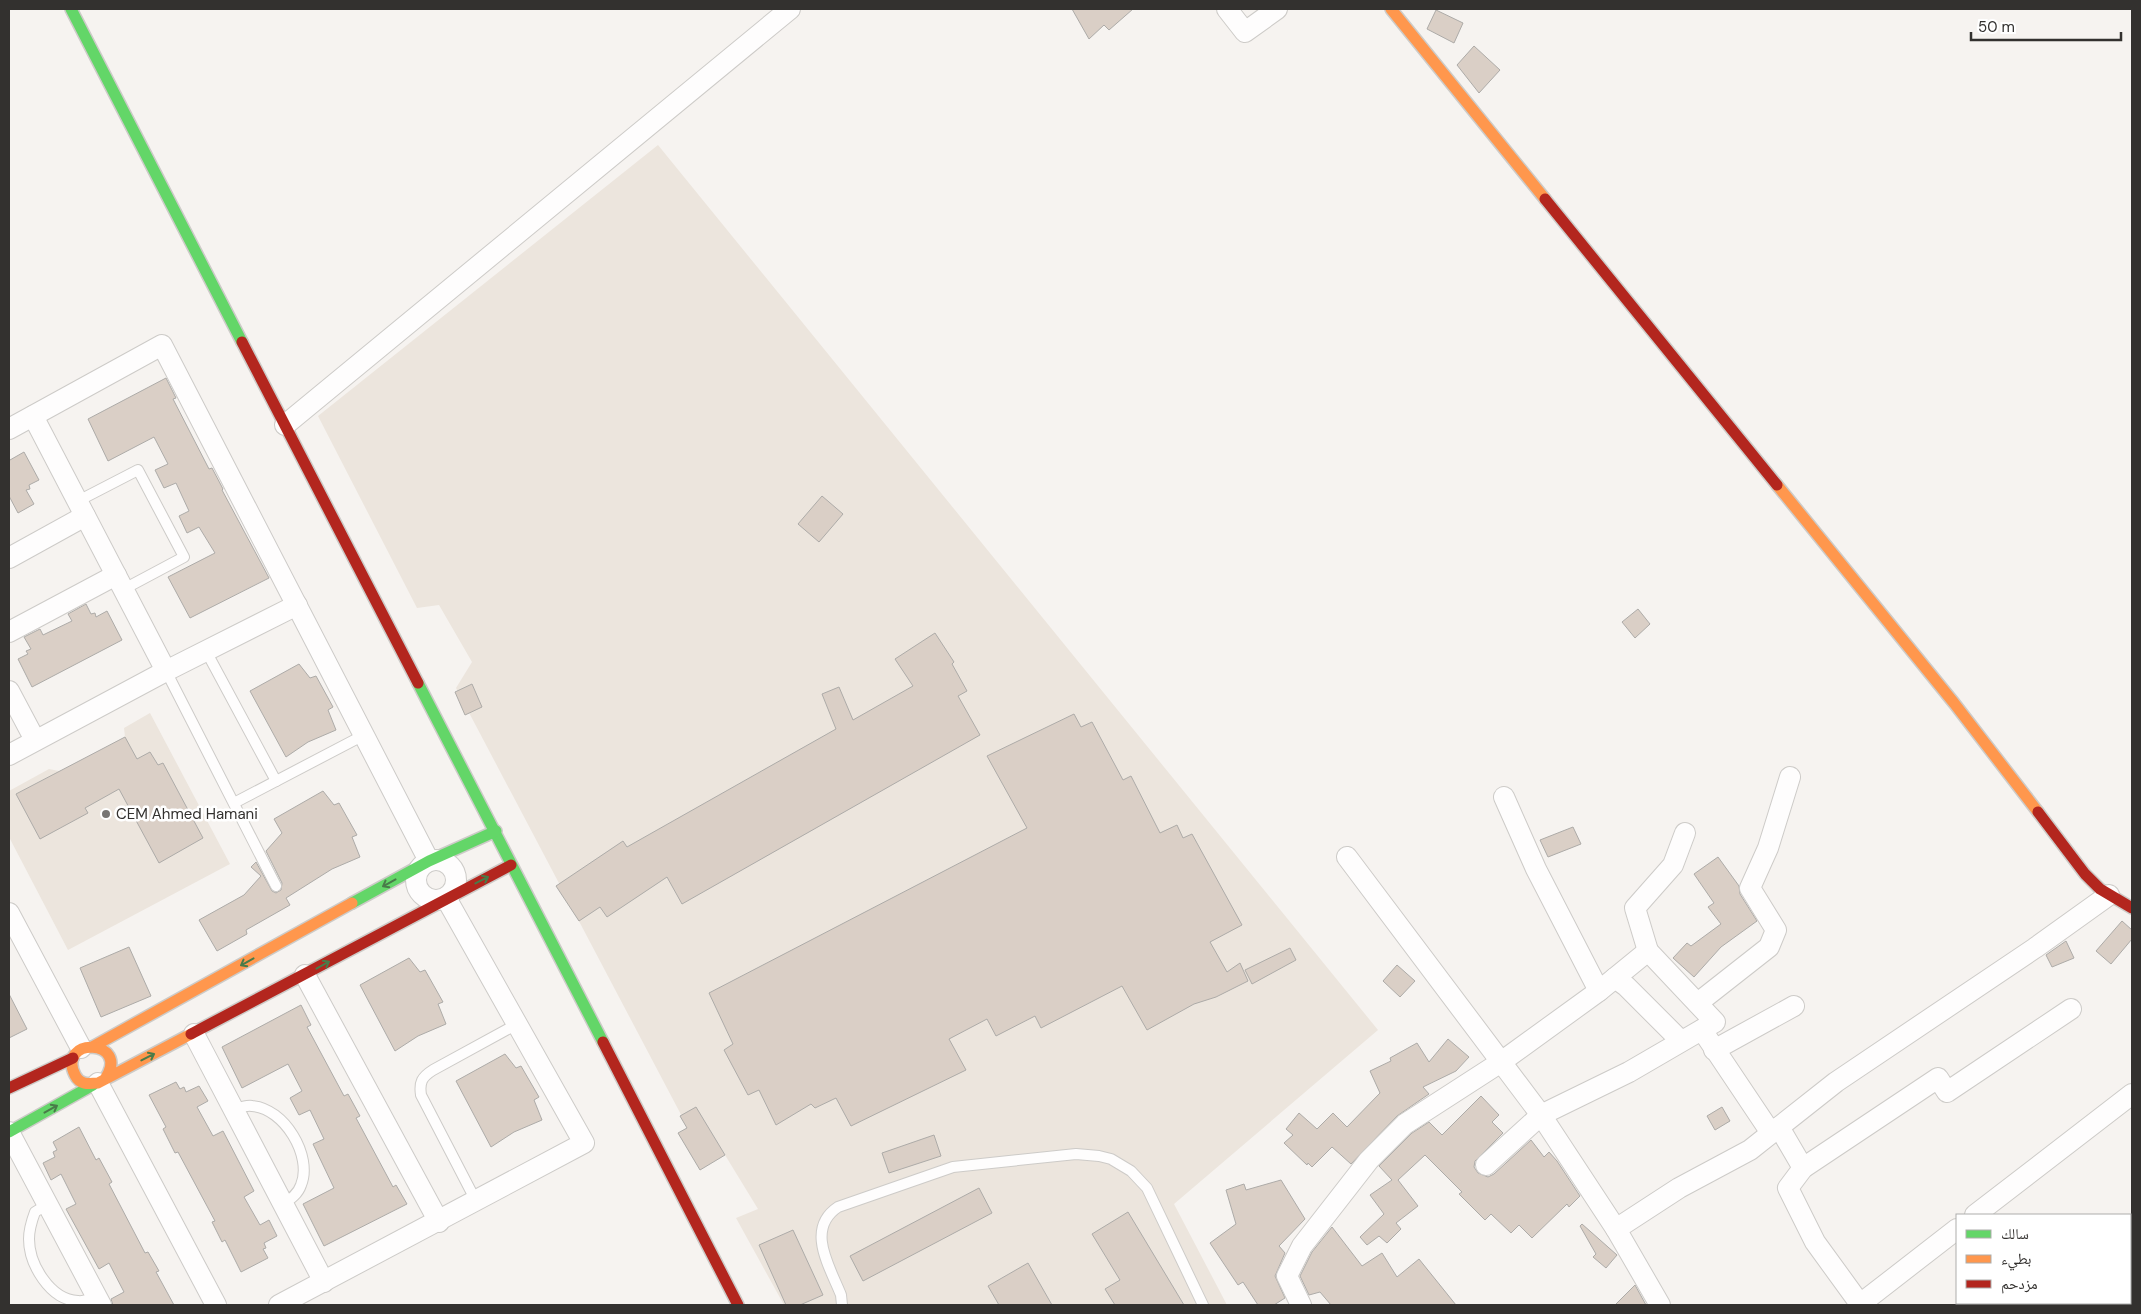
<svg xmlns="http://www.w3.org/2000/svg" width="2141" height="1314" font-family="'DM Sans','Noto Naskh Arabic',sans-serif">
<rect width="100%" height="100%" fill="#f6f3f0"/>
<g fill="#ece5dd">
<path d="M658,145l720,885 -204,174 53,101h-443l-48,-87 22,-9 -55,-90 -16,7 -231,-438 16,-26 -33,-57 -22,3 -99,-192z"/>
<path d="M150,713l80,151 -162,86 -59,-113v-46l40,-22 10,2 12,-3 -1,-2 55,-29 -1,-9z"/>
</g>
<g fill="#dacfc6" stroke="#adaba8">
<path d="M1072,9h61l-24,21 -5,-5 -15,14z"/>
<path d="M1436,10l27,13 -9,20 -27,-14z"/>
<path d="M1474,46l26,24 -21,23 -22,-28z"/>
<path d="M166,378l10,20 -3,1 36,70 3,-1 11,21 -1,1 47,88 -79,40 -22,-41 47,-24 -16,-26 -12,6 -8,-17 10,-5 -13,-28 -12,5 -9,-18 13,-6 -14,-27 -46,24 -20,-42z"/>
<path d="M24,452l15,28 -10,5 1,4 -4,1 8,14 -16,9 -9,-17v-39l1,3z"/>
<path d="M822,496l21,18 -24,28 -21,-18z"/>
<path d="M86,604l5,10 4,-1 1,4 11,-6 15,29 -90,47 -14,-28 10,-5 -2,-3 5,-2 -7,-12 16,-8 3,6 29,-14 -4,-7z"/>
<path d="M1638,609l12,15 -15,14 -13,-16z"/>
<path d="M935,633l19,29 -2,2 15,27 -9,5 22,39 -298,169 -15,-27 -60,40 -7,-10 -21,14 -23,-35 67,-45 4,6 209,-118 -14,-35 17,-7 14,33 60,-34 -18,-27z"/>
<path d="M299,664l11,14 6,-2 17,31 -5,3 8,20 -28,12 -22,15 -36,-66z"/>
<path d="M472,684l10,23 -17,8 -10,-23z"/>
<path d="M1074,714l7,13 11,-5 31,58 8,-4 29,57 17,-8 6,13 9,-4 50,91 -32,17 17,30 13,-9 8,18 -32,16 -22,7 -47,26 -25,-44 -81,42 -6,-12 -39,20 -9,-17 -38,20 17,31 -115,56 -15,-28 -21,10 -4,-4 -35,21 -17,-35 -11,5 -24,-45 9,-6 -24,-51 318,-165 -40,-72z"/>
<path d="M125,737l12,22 13,-7 8,13 5,-2 40,75 -44,25 -40,-74 -34,19 3,5 -48,26 -24,-45z"/>
<path d="M323,791l11,14 5,-2 18,32 -5,2 8,20 -28,12 -46,29 4,7 -44,25 1,4 -30,17 -18,-31 45,-25 17,-19 -10,-9 5,-5 16,29 4,2 5,-3 1,-7 -16,-32 16,-18 -8,-14z"/>
<path d="M1573,827l8,17 -33,13 -8,-17z"/>
<path d="M1718,857l21,29 1,8 17,27 -36,26 -27,30 -21,-19 14,-15 4,3 30,-22 -13,-17 6,-4 -20,-29z"/>
<path d="M2122,921l10,9v9l-21,25 -15,-13z"/>
<path d="M2066,941l8,17 -22,9 -6,-12z"/>
<path d="M129,947l22,49 -50,21 -21,-49z"/>
<path d="M1290,948l6,12 -44,24 -7,-14z"/>
<path d="M409,958l11,14 5,-2 18,32 -5,2 8,20 -28,12 -23,15 -35,-66z"/>
<path d="M1397,965l18,16 -15,16 -17,-16z"/>
<path d="M9,994l18,35 -18,9z"/>
<path d="M301,1005l10,20 -4,2 37,69 4,-2 12,22 -4,2 37,69 3,-2 11,19 -83,42 -21,-42 31,-16 -21,-44 11,-5 -14,-29 -11,5 -9,-17 12,-7 -14,-27 -46,24 -20,-41z"/>
<path d="M1448,1039l21,18 -13,14 -33,16 6,7 -32,22 -46,48 -19,-17 -20,20 -4,-4 -1,2 -23,-22 9,-8 -7,-6 13,-16 18,16 16,-16 14,14 33,-34 -10,-22 21,-10 -1,-3 27,-15 12,19z"/>
<path d="M505,1054l11,14 5,-2 4,7 14,24 -5,3 8,20 -28,12 -23,15 -35,-66z"/>
<path d="M176,1082l4,7 4,-2 2,5 13,-6 9,15 -11,6 16,29 10,-5 31,60 -10,6 16,28 9,-5 8,16 -13,7 2,5 -3,1 5,9 -27,14 -16,-32 -3,2 -10,-20 3,-1 -37,-69 -3,1 -12,-24 3,-2 -17,-32z"/>
<path d="M1481,1096l18,19 -7,7 11,11 -28,28 -1,6 4,6 10,4 6,-3 37,-34 13,17 5,-5 8,9 23,35 -11,11 -2,-3 -35,34 -13,-13 -8,8 -20,-19 -6,6 -26,-26 3,-2 -37,-37 -27,25 20,26 -22,17 5,6 -14,14 -8,-7 -12,9 -7,-8 24,-23 -14,-19 22,-15 -13,-14 33,-33 17,-11 13,13z"/>
<path d="M696,1107l29,48 -25,15 -22,-37 9,-5 -7,-12z"/>
<path d="M1722,1107l8,14 -15,9 -8,-14z"/>
<path d="M79,1127l17,33 3,-2 13,24 -3,2 36,69 3,-1 11,19 -3,1 18,33h-61l-2,-6 13,-7 -15,-29 -10,6 -33,-60 10,-5 -15,-30 -10,6 -8,-17 12,-6 -2,-5 4,-2 -4,-8z"/>
<path d="M934,1135l7,21 -52,17 -7,-20z"/>
<path d="M1281,1180l24,39 -26,27 6,7 -10,23 10,22 -11,7h-16l-15,-23 -5,3 -28,-42 26,-19 -10,-34 18,-6 2,6z"/>
<path d="M979,1188l13,25 -129,68 -13,-25z"/>
<path d="M1128,1212l56,93h-69l-10,-16 15,-9 -28,-46z"/>
<path d="M1582,1224l35,31 -11,13 -13,-11 3,-3 -16,-28z"/>
<path d="M1332,1227l30,39 20,-13 15,24 22,-18 37,46h-125l-11,-13 -11,3 -9,-19 12,-24z"/>
<path d="M793,1230l30,65 -23,10h-14l-27,-60z"/>
<path d="M1028,1263l24,42h-53l-11,-19z"/>
<path d="M1635,1285l11,20h-31z"/>
</g>
<g fill="none" stroke-linecap="round" stroke-linejoin="round">
<defs>
<g id="lane">
<path d="M78,501l60,-31 46,87 -60,32"/>
<path d="M206,651l70,130"/>
<path d="M166,671l110,215"/>
<path d="M234,803l130,-68"/>
<path d="M234,1110c5,-2 12,-5 18,-4 32,2 61,50 49,79 -3,9 -10,14 -18,19"/>
<path d="M476,1201l-55,-106c-2,-13 1,-18 12,-25l84,-46"/>
<path d="M48,1204l-13,8c-3,8 -6,17 -6,27 0,25 21,61 49,62 6,1 13,-3 19,-5"/>
<path d="M842,1305l-1,-10c-11,-28 -36,-66 -3,-88l115,-40 123,-13 23,2 12,3 20,12 16,17 56,117"/>
</g>
<g id="street">
<path d="M1227,9l18,23 32,-23"/>
<path d="M33,416l133,255"/>
<path d="M285,425l505,-416"/>
<path d="M9,429l153,-84 267,516"/>
<path d="M9,558l76,-42"/>
<path d="M9,632l107,-57"/>
<path d="M9,691l26,49"/>
<path d="M9,755l157,-84 131,-66"/>
<path d="M1504,797l32,72 63,122"/>
<path d="M1347,857l194,258 75,114 44,76"/>
<circle cx="436" cy="880" r="20"/>
<path d="M9,913l72,135"/>
<path d="M1648,951l-13,-43 38,-43 12,-32"/>
<path d="M305,975l134,247"/>
<path d="M1615,978l11,8 55,55"/>
<path d="M1699,1002l70,-55 7,-17 -26,-42 18,-40 22,-71"/>
<path d="M1702,1030l69,103"/>
<path d="M194,1034l130,248"/>
<path d="M1714,1050l80,-44"/>
<path d="M98,1083l118,222"/>
<path d="M1779,1127l24,41"/>
<path d="M9,1132l92,173"/>
<path d="M1975,1215l157,-121"/>
<path d="M1616,1229l63,-41 71,-38 86,-68 199,-134 74,-53"/>
<path d="M1860,1304l-45,-62 -27,-54 15,-20 135,-90 9,14 124,-83"/>
<path d="M279,1305l305,-162 -138,-245"/>
<path d="M1301,1305l-14,-29 15,-30 67,-86 36,-36 96,-62 98,-71 49,-40 67,71 -86,50 -88,43 -55,50"/>
<path d="M1859,1305l98,-76"/>
</g>
<g id="fast">
<path d="M71,9l171,333"/>
<path d="M418,683l185,359"/>
<path d="M352,903l77,-42 67,-30"/>
<path d="M9,1132l84,-47"/>
</g>
<g id="slow">
<path d="M1391,9l154,190"/>
<path d="M1777,485l177,218 84,109"/>
<path d="M94,1046l258,-143"/>
<path d="M105,1079c27,-40 -49,-43 -30,-4 5,10 13,9 23,8l93,-49"/>
</g>
<g id="jam">
<path d="M1545,199l232,286"/>
<path d="M242,342l176,341"/>
<path d="M2038,812l47,62 15,15 32,19"/>
<path d="M191,1034l320,-169"/>
<path d="M603,1042l135,263"/>
<path d="M9,1088l64,-30"/>
</g>
</defs>
<use href="#lane" stroke="#cdcbc8" stroke-width="12"/>
<use href="#street" stroke="#cdcbc8" stroke-width="22"/>
<use href="#fast" stroke="#cdcbc8" stroke-width="14"/>
<use href="#slow" stroke="#cdcbc8" stroke-width="14"/>
<use href="#jam" stroke="#cdcbc8" stroke-width="14"/>
<use href="#lane" stroke="#fefdfd" stroke-width="10"/>
<use href="#street" stroke="#fefdfd" stroke-width="20"/>
<use href="#fast" stroke="#63d668" stroke-width="11"/>
<use href="#slow" stroke="#ff974d" stroke-width="11"/>
<use href="#jam" stroke="#b3261e" stroke-width="11"/>
</g>
<defs><path id="oneway-shaft" d="M-6 0H5M1.5-3L5.5 0L1.5 3" fill="none" stroke-width="1.6" stroke-linecap="round" stroke-linejoin="round" transform="scale(1.25)"/></defs>
<g stroke="#497b49">
<use href="#oneway-shaft" transform="translate(482 880) rotate(-27)"/>
<use href="#oneway-shaft" transform="translate(389 883) rotate(151)"/>
<use href="#oneway-shaft" transform="translate(247 962) rotate(151)"/>
<use href="#oneway-shaft" transform="translate(323 965) rotate(-29)"/>
<use href="#oneway-shaft" transform="translate(148 1057) rotate(-27)"/>
<use href="#oneway-shaft" transform="translate(51 1109) rotate(-29)"/>
</g>
<circle fill="#777573" stroke="#fff" stroke-width="2" cx="106" cy="814" r="5"/>
<g text-anchor="middle" dominant-baseline="central" stroke-width="5" stroke-linejoin="round" paint-order="stroke">
<g font-size="15" fill="#33312f" stroke="#fff" text-anchor="start">
<text x="116" y="814">CEM Ahmed Hamani</text>
</g>
</g>
<rect width="2141" height="1314" fill="none" stroke="#33312f" stroke-width="20"/>
<rect x="1956" y="1214" width="175" height="90" fill="#ffffff" stroke="#adadac"/>
<rect x="1966" y="1230" width="25" height="8" fill="#63d668" stroke="#adadac"/>
<text x="2001" y="1239" font-size="15" fill="#33312f">سالك</text>
<rect x="1966" y="1255" width="25" height="8" fill="#ff974d" stroke="#adadac"/>
<text x="2001" y="1264" font-size="15" fill="#33312f">بطيء</text>
<rect x="1966" y="1280" width="25" height="8" fill="#b3261e" stroke="#adadac"/>
<text x="2001" y="1289" font-size="15" fill="#33312f">مزدحم</text>
<path d="M1971 32v8h150v-8" fill="none" stroke="#33312f" stroke-width="2.5"/>
<text x="1978" y="32" font-size="15" fill="#33312f" stroke="#ffffff" stroke-width="4" paint-order="stroke">50 m</text>
</svg>
